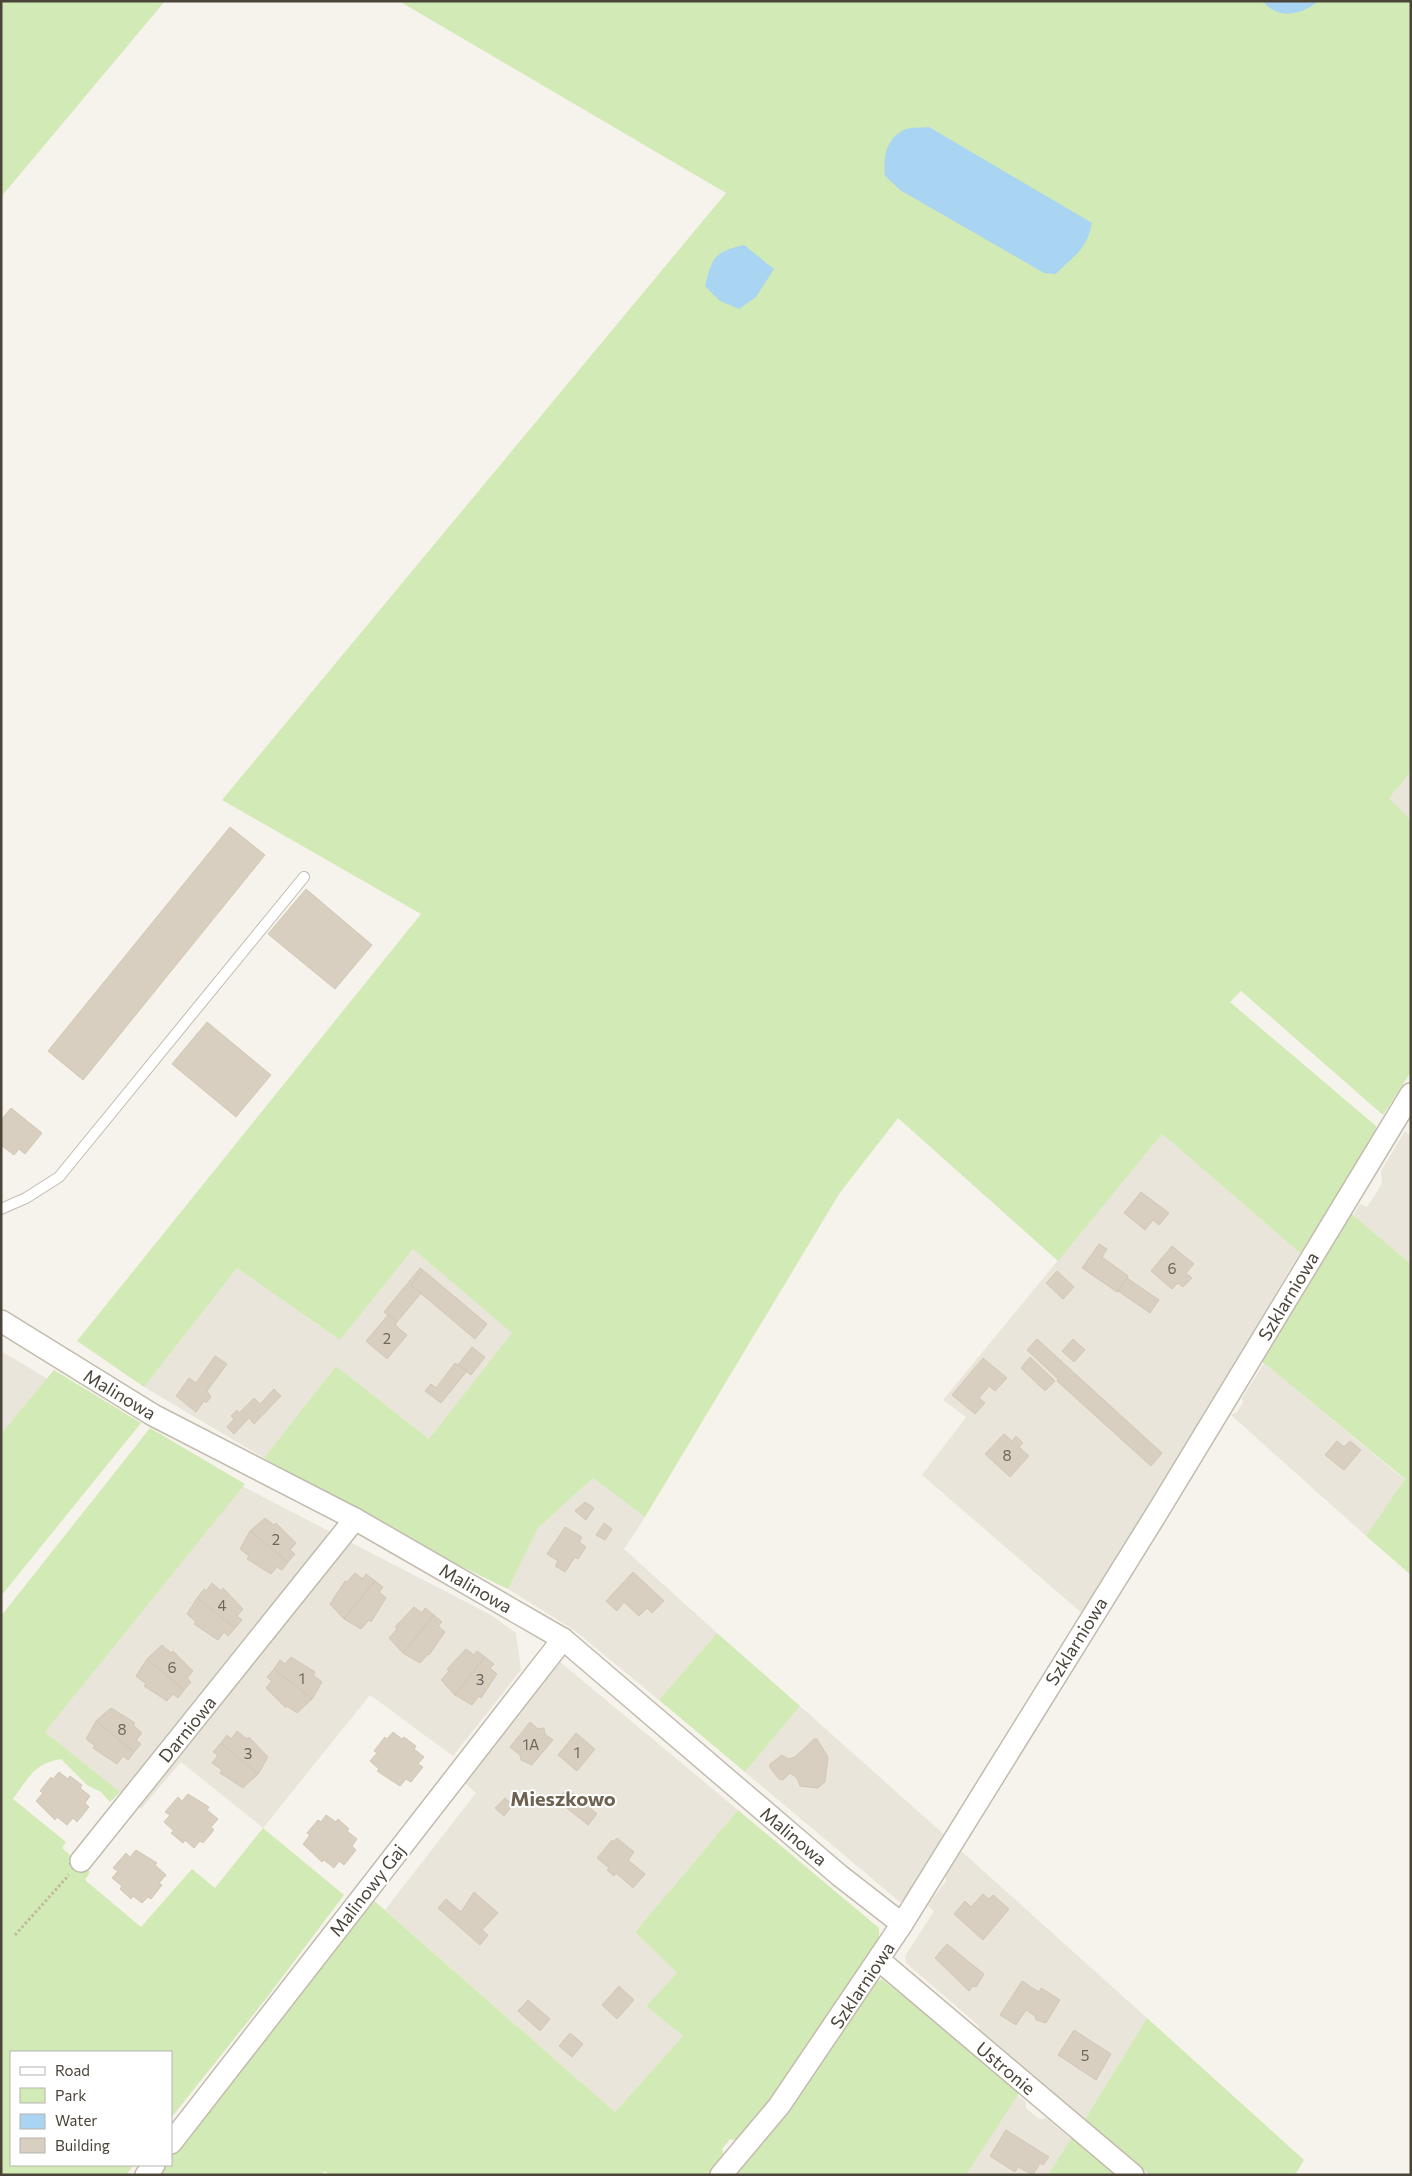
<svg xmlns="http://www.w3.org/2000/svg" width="1412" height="2176" font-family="Commissioner,sans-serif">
<rect width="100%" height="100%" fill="#f6f3ec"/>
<g fill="#eae5da">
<path d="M1411,772v48l-22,-22z"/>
<path d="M1405,1131l6,6v127l-58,-49 7,-11 7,3 10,-15 5,-9 -1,-12z"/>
<path d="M1162,1134l138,119 -217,361 -161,-139 44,-58 -23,-17z"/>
<path d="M413,1249l100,84 -84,106 -93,-73 -72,92 -120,-71 93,-119 103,72z"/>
<path d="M1,1351l47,28 -47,55z"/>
<path d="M1264,1363l141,117 -39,56 -135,-121 6,-3 6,-10 -1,-4z"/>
<path d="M593,1478l52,39 -21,32 93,84 -58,67 -85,-70 -66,-41 30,-61z"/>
<path d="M242,1486l249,129 25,18 5,37 -68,86 -83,-61 -107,133 -82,-66 -40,47 -96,-77z"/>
<path d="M559,1661l179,149 -103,122 42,41 -31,33 37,30 -68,76 -230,-202 91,-117 -11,-10z"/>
<path d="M800,1706l148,132 -37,61 -11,3 -155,-130z"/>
<path d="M960,1850l187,168 -63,103 -107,-91 2,-4 -73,-63 -1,-7 29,-45 -7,-6 19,-24 -1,-8z"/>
<path d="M1017,2095l9,7v6l13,11 7,-1 25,21 -23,36h-82z"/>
</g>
<g fill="#d2eab5">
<path d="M1,1h164l-164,196z"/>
<path d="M399,1h1012v771l-22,26 22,22v252l-28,43 -142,-124 -11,11 146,124 -3,15 -73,112 -138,-119 -104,127 -160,-143 -59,76 -194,323 -52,-39 -55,50 -30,61 -105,-51 -139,-80 72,-92 93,73 83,-106 -99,-84 -73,91 -103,-72 -93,119 -67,-46 344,-427 -199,-114 504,-607z"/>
<path d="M1347,1210l64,54v311l-45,-39 39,-57 -141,-116 -9,-1z"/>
<path d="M54,1370l87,53 -140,173v-162z"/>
<path d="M150,1428l95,56 -200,248 75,60 -10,10 -9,-10 -14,-7 -26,-26c-27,4 -33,20 -48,40l53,43 -4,6 28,24 -5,8 56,47 51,-58 23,19 48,-60 81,67 -79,105 -94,118v-66h-160v113h123l-8,10h-125v-559z"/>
<path d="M717,1633l83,73 -55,66 -86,-72z"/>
<path d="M738,1810l141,118v14l-87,133 -53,66 -9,-2 -8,10 2,7 -16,19h-379l-4,-4 -4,4h-167l8,-10h9v-12l200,-255 244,214 68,-76 -37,-30 31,-33 -42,-41z"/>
<path d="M882,1979l139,111 -55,85h-235l136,-189z"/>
<path d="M1147,2018l157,142 -9,15h-145l-66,-54z"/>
<path d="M1074,2134l50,41h-76z"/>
</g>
<g fill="#a9d4f2">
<path d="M1263,1h55c-15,14 -41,19 -55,0z"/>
<path d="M929,127l163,96c-5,27 -18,32 -36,51l-12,-1 -144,-83 -15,-14c-2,-18 1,-39 21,-47 6,-2 16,-1 23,-2z"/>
<path d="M744,245l30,24 -18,28 -17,12 -19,-8 -15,-15c8,-30 8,-33 39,-41z"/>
</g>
<g fill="#d8cfc1" stroke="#d3c7b4">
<path d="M230,827l35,28 -182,225 -35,-29z"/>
<path d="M306,889l66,56 -37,44 -67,-55z"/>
<path d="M207,1022l64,53 -35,42 -64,-53z"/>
<path d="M11,1108l31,25 -17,21 -6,-5 -5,6 -13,-10v-25z"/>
<path d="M1141,1192l28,21 -10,12 -6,-5 -8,10 -21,-17z"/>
<path d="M1099,1244l8,5 -5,8 26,19 -11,16 -35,-24z"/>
<path d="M1172,1246l22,18 -8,9 6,5 -9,9 -5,-4 -6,6 -21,-18z"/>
<path d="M420,1268l3,2 -12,15 10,8 -24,29 -13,-10z"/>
<path d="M423,1270l64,54 -12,15 -64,-54z"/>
<path d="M1057,1271l17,16 -11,12 -17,-16z"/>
<path d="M1127,1278l32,22 -9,13 -32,-22z"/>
<path d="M388,1315l9,7 -2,3 12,10 -20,24 -21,-18z"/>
<path d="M1037,1339l125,114 -11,13 -94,-85 1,-2 -31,-29z"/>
<path d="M1073,1339l12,11 -11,12 -12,-11z"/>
<path d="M472,1347l13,10 -14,18 -13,-10z"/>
<path d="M215,1356l12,8 -20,27 4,6 -5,6 -2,-2 -8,11 -20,-16 13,-18 7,5z"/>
<path d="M1030,1357l25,24 -10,10 -24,-23z"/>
<path d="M983,1358l24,20 -12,13 -6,-5 -10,12 6,5 -10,11 -23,-19z"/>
<path d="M455,1363l12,8 -26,32 -16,-12 6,-7 5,4z"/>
<path d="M274,1389l7,7 -27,28 -5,-6 -15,16 -7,-7 7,-8 -3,-3 6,-6 2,3 15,-15 6,6z"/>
<path d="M1004,1434l8,7 4,-5 7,7 -4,4 10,9 -19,21 -25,-23z"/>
<path d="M1337,1441l7,6 6,-6 11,9 -17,20 -19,-15z"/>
<path d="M585,1502l9,6 -8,12 -11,-9z"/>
<path d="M265,1518l9,7 2,-2 20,20 -6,7 5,4 -7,8 -38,-31z"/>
<path d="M604,1523l8,6 -7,11 -9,-5z"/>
<path d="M565,1527l17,10 -3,5 7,5 -8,12 -3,-2 -10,15 -10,-6 3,-5 -11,-7z"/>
<path d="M250,1531l38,31 -6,8 -5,-3 -6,7 -24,-15 2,-3 -9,-7z"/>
<path d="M633,1572l31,29 -12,12 -5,-5 -8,8 -15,-14 -7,9 -11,-10z"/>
<path d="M355,1573l8,6 3,-5 9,7 -31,38 -14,-15 15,-23 2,1z"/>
<path d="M375,1581l8,6 -4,5 7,6 -15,24 -2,-2 -8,9 -17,-10z"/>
<path d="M212,1583l9,8 2,-3 20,21 -6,7 5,4 -7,8 -38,-30 7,-9 2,2z"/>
<path d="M197,1598l38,30 -7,8 -4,-4 -6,8 -24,-16 2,-2 -9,-8z"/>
<path d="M414,1607l8,6 3,-5 9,7 -31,38 -14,-15 8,-9 -2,-2z"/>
<path d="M434,1615l8,7 -4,4 7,6 -16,23 -1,-1 -8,9 -17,-10z"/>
<path d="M162,1645l9,8 2,-2 20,20 -6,7 4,4 -7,8 -37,-31z"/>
<path d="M466,1649l8,6 3,-4 8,6 -30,38 -14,-15 8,-9 -2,-2z"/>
<path d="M291,1657l24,15 -2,3 9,7 -10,17 -38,-30 6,-9 5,4z"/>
<path d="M485,1657l9,7 -4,4 7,6 -16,24 -2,-2 -7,9 -17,-10z"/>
<path d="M147,1659l37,31 -6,8 -5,-4 -6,7 -23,-15 2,-2 -10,-8z"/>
<path d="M274,1669l38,30 -15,14 -10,-7 -1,2 -20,-20 6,-7 -5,-4z"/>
<path d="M111,1708l24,15 -2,2 9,8 -6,7 5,4 -7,8 -38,-31z"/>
<path d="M96,1721l38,31 -6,8 -5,-4 -6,8 -24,-16 2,-2 -9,-7z"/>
<path d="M530,1722l8,7 6,-1 1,6 8,6 -21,25 -11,-5 -1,-5 -10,-8z"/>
<path d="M237,1731l10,8 2,-2 19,20 -10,17 -37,-31 6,-8 4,4z"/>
<path d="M393,1732l9,7 2,-2 12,9 -2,3 10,8 -6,7 5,3 -12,15 -5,-3 -6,7 -23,-15 2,-2 -9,-8 7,-8 -3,-2 11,-14 2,2z"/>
<path d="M576,1733l19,16 -18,22 -19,-16z"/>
<path d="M814,1739h3l11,18 -3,25 -7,6 -18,-2 -3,-8 -7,-5 -7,7 -4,-1 -9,-11v-4l12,-9 6,4 7,-2z"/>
<path d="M221,1743l37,31 -15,14 -23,-15 2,-3 -10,-7 6,-8 -5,-3z"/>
<path d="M59,1772l9,7 2,-3 12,9 -2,3 10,8 -5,7 4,4 -12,15 -4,-4 -6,7 -10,-8 -2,3 -19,-19 7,-8 -3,-2 11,-14 2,2z"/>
<path d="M567,1789l30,25 -9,11 -31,-25z"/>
<path d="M188,1794l21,13 -2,3 11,9 -7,8 3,3 -11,13 -3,-2 -6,7 -9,-8 -2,3 -12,-10 3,-2 -10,-9 6,-7 -5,-3 13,-15 4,4z"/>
<path d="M505,1798l8,7 -9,11 -9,-8z"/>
<path d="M326,1815l10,7 2,-3 11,10 -2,2 10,8 -5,7 4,4 -12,15 -5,-4 -5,7 -10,-8 -2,2 -19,-18 7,-9 -3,-2 11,-13 3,2z"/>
<path d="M617,1838l17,14 -6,8 17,14 -12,14 -17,-15 -2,3 -7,-6 2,-2 -12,-10 15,-18 1,2z"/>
<path d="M136,1850l21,13 -2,2 11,10 -7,8 3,2 -11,14 -3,-2 -6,6 -9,-7 -2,3 -11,-10 2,-3 -10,-8 6,-7 -5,-3 13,-15 4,4z"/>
<path d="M474,1892l24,21 -16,17 6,5 -8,10 -42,-37 8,-9 15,13z"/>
<path d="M983,1894l6,5 4,-4 16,14 -26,31 -29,-26 11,-13 6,6z"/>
<path d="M947,1944l37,30 -8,13 -3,-1 -4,5 -34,-33z"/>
<path d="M1022,1981l17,11 2,-4 19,12 -14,23 -10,-3 -1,-4 -9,-6 -10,15 -16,-10z"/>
<path d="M619,1986l15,14 -17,19 -15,-14z"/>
<path d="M528,2000l22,19 -10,12 -22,-20z"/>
<path d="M1074,2030l37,24 -15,26 -38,-25z"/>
<path d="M570,2033l13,11 -11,13 -13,-11z"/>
<path d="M1006,2130l43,27 -6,8 -3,-2 -7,12 -15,-8 -3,5 -25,-16z"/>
</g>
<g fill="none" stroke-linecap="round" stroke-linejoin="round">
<defs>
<path id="service" d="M1,1209l25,-11 33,-21 245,-300"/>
<g id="minor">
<path d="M1,1321l152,94 202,104 208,120 276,236 63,49"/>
<path d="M81,1861l274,-342"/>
<path d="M879,1960l254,215"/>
<path d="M171,2143l392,-504"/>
<path d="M146,2175l8,-10"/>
<path d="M721,2175l58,-69 123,-182 258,-416 251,-414"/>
</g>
</defs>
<use href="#service" stroke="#c2bbae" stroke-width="12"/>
<use href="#minor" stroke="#c2bbae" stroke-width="24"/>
<path stroke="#c4b79f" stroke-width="3" stroke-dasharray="2.5 2.5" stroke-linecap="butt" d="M15,1935l54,-60"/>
<use href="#service" stroke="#fff" stroke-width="10"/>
<use href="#minor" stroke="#fff" stroke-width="21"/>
</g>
<g text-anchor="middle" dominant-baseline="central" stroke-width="4" stroke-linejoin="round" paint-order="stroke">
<g font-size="15" fill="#6e675b">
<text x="1172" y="1268">6</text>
<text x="387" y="1338">2</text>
<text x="1007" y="1455">8</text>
<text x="276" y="1539">2</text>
<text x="222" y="1605">4</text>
<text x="172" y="1667">6</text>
<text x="302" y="1678">1</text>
<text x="480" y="1679">3</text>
<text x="122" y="1729">8</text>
<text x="531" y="1744">1A</text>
<text x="577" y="1752">1</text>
<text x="248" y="1753">3</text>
<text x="1085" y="2055">5</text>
</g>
<g font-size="18" fill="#4b4439" stroke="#fff">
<text transform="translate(1288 1296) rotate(-59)">Szklarniowa</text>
<text transform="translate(120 1394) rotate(31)">Malinowa</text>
<text transform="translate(476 1588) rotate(30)">Malinowa</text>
<text transform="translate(1076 1641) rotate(-58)">Szklarniowa</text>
<text transform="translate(187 1729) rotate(-51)">Darniowa</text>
<text transform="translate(794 1836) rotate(40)">Malinowa</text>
<text transform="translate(367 1890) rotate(-52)">Malinowy Gaj</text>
<text transform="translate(862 1985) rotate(-56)">Szklarniowa</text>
<text transform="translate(1006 2068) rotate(40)">Ustronie</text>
</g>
<g font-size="20" font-weight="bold" fill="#6e6250" stroke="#fff">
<text x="563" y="1798">Mieszkowo</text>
</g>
</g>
<rect width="1412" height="2176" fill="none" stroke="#4b4439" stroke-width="5"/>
<rect x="10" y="2051" width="162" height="115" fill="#ffffff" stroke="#b7b4b0"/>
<rect x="20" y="2067" width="25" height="8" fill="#ffffff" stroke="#b7b4b0"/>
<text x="55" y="2076" font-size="15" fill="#4b4439">Road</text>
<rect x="20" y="2088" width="25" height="15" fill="#d2eab5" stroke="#b7b4b0"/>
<text x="55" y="2101" font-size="15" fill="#4b4439">Park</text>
<rect x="20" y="2114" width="25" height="15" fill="#a9d4f2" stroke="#b7b4b0"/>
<text x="55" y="2126" font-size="15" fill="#4b4439">Water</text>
<rect x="20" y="2138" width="25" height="15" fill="#d8cfc1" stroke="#b7b4b0"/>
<text x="55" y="2151" font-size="15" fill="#4b4439">Building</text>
</svg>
